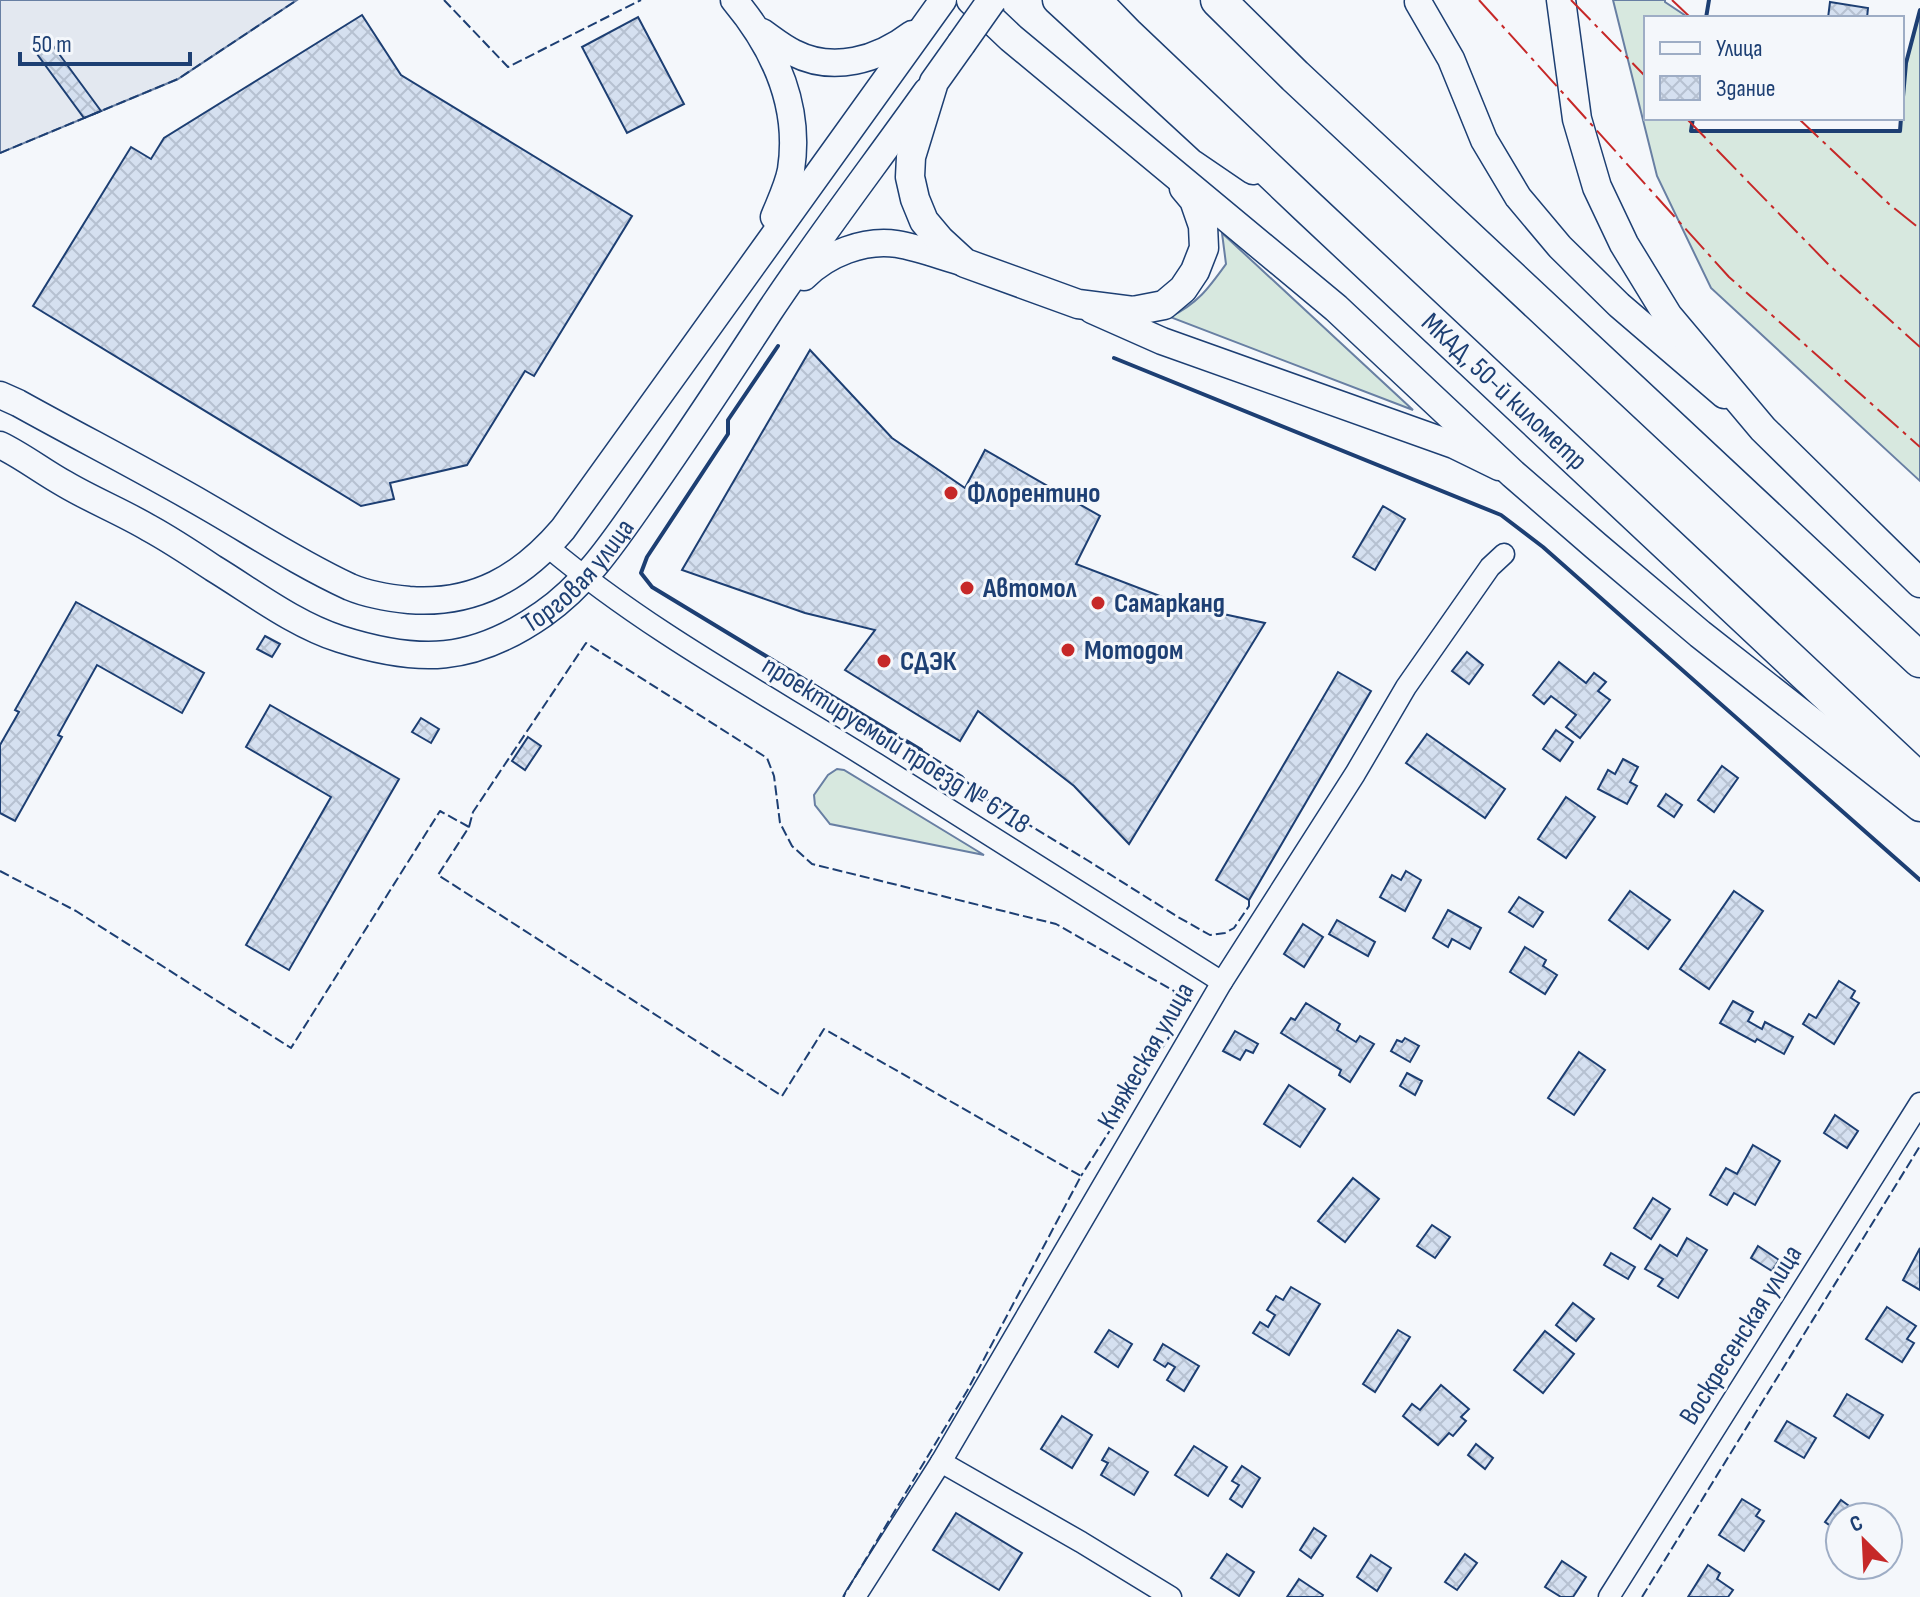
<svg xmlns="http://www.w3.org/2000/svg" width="1920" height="1597" font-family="'Sofia Sans Condensed',sans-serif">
<defs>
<pattern id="building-cross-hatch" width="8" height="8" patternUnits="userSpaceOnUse" patternTransform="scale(2)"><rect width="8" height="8" fill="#d5e0f0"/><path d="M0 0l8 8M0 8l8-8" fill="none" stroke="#b6c1d1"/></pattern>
</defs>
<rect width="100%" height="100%" fill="#f4f7fb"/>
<g fill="#d7e8df" stroke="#687fa3" stroke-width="2">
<path d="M1613,0h52v2l24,16h-43v100h47l-1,13 208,-1 6,-67 14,-53v471l-209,-193 -54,-112z"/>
<path d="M1222,233l191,177 -243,-93c28,-14 38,-28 56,-53z"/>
<path d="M837,769l7,1 140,85 -154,-31 -15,-19 -1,-10 14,-20z"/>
</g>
<path fill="#e3e8f0" stroke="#687fa3" stroke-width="2" d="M0,0h297l-119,79 -178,74z"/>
<g fill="url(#building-cross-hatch)" stroke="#1d3f73" stroke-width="2">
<path d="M1830,2l38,6 -1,10h-39z"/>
<path d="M362,15l39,60 231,141 -98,160 -9,-5 -58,94 -77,18 4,16 -33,7 -328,-200 98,-159 20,12 13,-21z"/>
<path d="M638,17l46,87 -57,29 -45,-86z"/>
<path d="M51,43l50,68 -17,7 -47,-64z"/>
<path d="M810,350l82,88 73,50 20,-38 115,66 -24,48 110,42 79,17 -136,221 -55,-58 -96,-75 -18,30 -115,-71 30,-40 -70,-17 -123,-43z"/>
<path d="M1383,506l22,13 -30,51 -22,-13z"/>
<path d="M76,602l128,71 -22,40 -85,-48 -39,70 4,2 -47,84 -15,-8v-68l19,-33 -4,-2z"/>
<path d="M265,636l15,8 -8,13 -15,-8z"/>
<path d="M1467,652l16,13 -14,19 -17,-13z"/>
<path d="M1559,662l27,21 8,-10 12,9 -8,9 12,9 -30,38 -14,-11 10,-12 -25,-19 -7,8 -11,-9z"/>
<path d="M1338,672l33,19 -122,209 -33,-20z"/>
<path d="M270,705l129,74 -110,191 -43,-25 85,-148 -85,-50z"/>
<path d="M421,718l18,11 -8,14 -19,-11z"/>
<path d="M1556,730l17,12 -13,19 -17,-12z"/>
<path d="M1427,734l78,55 -20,29 -79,-55z"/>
<path d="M528,737l13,9 -16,24 -13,-9z"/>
<path d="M1623,759l15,8 -8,15 7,4 -10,18 -29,-15 10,-19 7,4z"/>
<path d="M1722,766l16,12 -24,34 -16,-12z"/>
<path d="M1666,794l16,11 -8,12 -16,-11z"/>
<path d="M1566,797l29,20 -29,41 -28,-19z"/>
<path d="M1406,871l15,9 -16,31 -25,-14 12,-22 9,5z"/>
<path d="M1630,891l40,29 -22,29 -39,-29z"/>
<path d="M1734,891l29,20 -54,78 -29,-20z"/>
<path d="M1519,897l24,15 -10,15 -24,-15z"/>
<path d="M1448,910l33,18 -11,21 -18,-10 -4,8 -15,-9z"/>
<path d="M1337,920l38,22 -7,14 -39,-22z"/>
<path d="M1303,924l20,13 -19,30 -20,-13z"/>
<path d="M1525,947l21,13 -3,6 14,9 -12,19 -35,-22z"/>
<path d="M1839,981l16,10 -4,7 8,5 -25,41 -31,-20 6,-10 7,4z"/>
<path d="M1733,1001l20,11 -5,9 14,8 3,-7 28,15 -9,17 -27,-15 -2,3 -35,-19z"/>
<path d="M1306,1003l34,21 -3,6 19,12 4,-6 14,8 -24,38 -11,-7 2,-5 -60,-37 10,-15 4,2z"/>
<path d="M1235,1031l23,13 -5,9 -7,-3 -6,10 -17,-9z"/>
<path d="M1405,1038l14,8 -9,16 -19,-11 6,-11 5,2z"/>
<path d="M1579,1052l26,18 -31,45 -26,-17z"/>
<path d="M1407,1073l15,8 -7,14 -15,-9z"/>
<path d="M1289,1085l36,24 -25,38 -36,-23z"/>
<path d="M1835,1115l23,16 -11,17 -23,-15z"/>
<path d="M1753,1145l27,16 -25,44 -21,-12 -7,12 -17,-10 16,-27 11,6z"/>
<path d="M1353,1178l26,21 -34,43 -27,-21z"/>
<path d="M1653,1198l17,11 -19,30 -17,-11z"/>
<path d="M1432,1225l18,12 -15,21 -18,-12z"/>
<path d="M1687,1238l20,12 -29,48 -20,-12 5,-7 -18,-10 15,-24 17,11z"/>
<path d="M1758,1246l21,14 -7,11 -21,-13z"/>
<path d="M1920,1248v42l-17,-10z"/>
<path d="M1611,1253l24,14 -7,12 -24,-14z"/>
<path d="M1291,1287l29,17 -31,51 -36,-22 7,-11 8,5 7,-12 -8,-5 9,-14 7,4z"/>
<path d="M1573,1303l21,16 -18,22 -20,-16z"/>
<path d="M1887,1307l29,19 -9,13 7,4 -12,19 -36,-23z"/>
<path d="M1109,1330l23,14 -14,23 -23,-15z"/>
<path d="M1398,1330l12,7 -35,55 -12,-8z"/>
<path d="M1545,1331l29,23 -31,39 -29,-23z"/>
<path d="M1163,1344l36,22 -15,25 -17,-11 8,-13 -7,-4 -3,4 -11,-7z"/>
<path d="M1441,1385l28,24 -8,8 5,4 -13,15 -4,-3 -11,12 -35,-29 9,-12 8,6z"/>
<path d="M1847,1394l36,21 -14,23 -35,-22z"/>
<path d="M1062,1416l30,19 -20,33 -31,-19z"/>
<path d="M1787,1421l29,17 -12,20 -29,-17z"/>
<path d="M1476,1444l17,14 -8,11 -17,-14z"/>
<path d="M1194,1446l33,21 -19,29 -33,-21z"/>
<path d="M1109,1448l39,24 -14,23 -33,-20 7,-12 -6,-3z"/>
<path d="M1242,1466l18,12 -18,29 -12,-8 9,-14 -7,-4z"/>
<path d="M1742,1499l18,11 -4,6 8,5 -20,30 -25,-16z"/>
<path d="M1841,1500l23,17h-24v16l-15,-11z"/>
<path d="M956,1513l66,40 -23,37 -66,-40z"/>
<path d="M1314,1528l12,8 -15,22 -11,-8z"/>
<path d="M1227,1554l27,18 -15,24 -28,-18z"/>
<path d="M1465,1554l12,9 -20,27 -12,-8z"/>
<path d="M1371,1555l20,13 -14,23 -20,-14z"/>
<path d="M1562,1561l24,16 -13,20h-12l-16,-10z"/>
<path d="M1708,1565l12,8 -3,6 16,11 -5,7h-40z"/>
<path d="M1299,1579l24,16 -1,2h-35z"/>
</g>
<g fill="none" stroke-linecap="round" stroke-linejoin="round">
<defs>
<g id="minor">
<path d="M548,547c101,85 218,147 329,217 115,73 230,145 345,218"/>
<path d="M941,1462l140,80 90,55"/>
<path d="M855,1597l86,-135 281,-480 133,-208 51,-87 84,-120 14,-13"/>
<path d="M1609,1597l311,-494"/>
</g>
<g id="tertiary">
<path d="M734,0c41,49 67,105 57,170 -3,16 -11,32 -17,47"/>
<path d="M1418,2l33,57 33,81 34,57 42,50 59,58 105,90"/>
<path d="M762,32c10,7 21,16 32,21 39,20 84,7 118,-19"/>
<path d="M804,277c23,-23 60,-38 93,-33 23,4 46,13 68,19"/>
<path d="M1092,310l70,31 292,104 45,22"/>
<path d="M0,395l18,8c63,35 126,67 188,103 47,27 94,58 144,81 19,8 39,11 59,13 66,5 113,-23 154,-71l380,-529"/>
<path id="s1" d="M0,445c23,11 43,27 65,39 27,16 57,28 84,44 22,12 43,26 64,40 41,25 81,56 127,71 79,25 133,24 203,-25 46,-32 75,-79 107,-124 41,-59 80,-118 119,-178 50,-75 106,-148 158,-221"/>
</g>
<g id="secondary">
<path d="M971,0l40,38 325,270 177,166 83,72 104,88 220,173"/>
<path d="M1057,0l152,140 44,30"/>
<path d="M1561,0l16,119 20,68 27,57 44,72 95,113 157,154"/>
<path d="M961,44l-27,38 -23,75 -1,20 5,22 9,22 16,19 25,23 113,41 55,7 31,-6 19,-16 12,-18 9,-23 -1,-22 -9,-26 -10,-12"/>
</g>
<g id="trunk">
<path id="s2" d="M1093,0l33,34 183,174 611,573"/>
<path d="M1218,0l77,76 625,584"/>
</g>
</defs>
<use href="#minor" stroke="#1d3f73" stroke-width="23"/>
<use href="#tertiary" stroke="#1d3f73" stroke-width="29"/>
<use href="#secondary" stroke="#1d3f73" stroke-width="31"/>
<use href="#trunk" stroke="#1d3f73" stroke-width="37"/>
<use href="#minor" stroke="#f4f7fb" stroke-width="20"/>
<use href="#tertiary" stroke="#f4f7fb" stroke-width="26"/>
<use href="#secondary" stroke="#f4f7fb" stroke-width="28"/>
<use href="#trunk" stroke="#f4f7fb" stroke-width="34"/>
<defs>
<path id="secondary-bridge" d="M961,44l31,-44"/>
</defs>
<use href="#secondary-bridge" stroke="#1d3f73" stroke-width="31" stroke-linecap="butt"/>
<use href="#secondary-bridge" stroke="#f4f7fb" stroke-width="28"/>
<g stroke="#1d3f73" stroke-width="2" stroke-dasharray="10 4" stroke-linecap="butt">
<path d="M444,0l64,67 133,-67"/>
<path d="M0,153l178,-74 119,-79"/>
<path d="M921,750l41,26 16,18 109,66 91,57 32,18 15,-2 9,-5 15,-22v-6"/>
<path d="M469,827l4,-15 113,-169 181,115 7,18 6,47 12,23 20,18 244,60 118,67 -1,40 -92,145"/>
<path d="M0,871l76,40 215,137 149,-237 29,16 -31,48 344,221 42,-67 257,147 -114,215 -124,206"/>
<path d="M1642,1597l278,-451"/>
</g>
<g stroke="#1d3f73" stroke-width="4">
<path d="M1706,18l3,-18"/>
<path d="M1902,108l4,-45 14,-53"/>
<path d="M1693,118l-2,13h209l1,-13"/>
<path d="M778,346l-50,74v14l-81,123 -6,16 11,14 269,163"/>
<path d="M1114,358l387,157 42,32 377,333"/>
</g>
<g stroke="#c62828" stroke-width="2" stroke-dasharray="28 6 4 6" stroke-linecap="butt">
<path d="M1479,0l250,277 191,170"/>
<path d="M1571,0l75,77"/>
<path d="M1672,0l19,18"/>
<path d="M1686,118l143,147 91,82"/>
<path d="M1798,118l91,86 31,25"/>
</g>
</g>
<g fill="#c62828" stroke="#f4f7fb" stroke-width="3">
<circle cx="951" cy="493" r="8"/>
<circle cx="967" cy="588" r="8"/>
<circle cx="1098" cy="603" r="8"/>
<circle cx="1068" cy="650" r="8"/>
<circle cx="884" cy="661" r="8"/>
</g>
<g text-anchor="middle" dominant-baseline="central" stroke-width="6" stroke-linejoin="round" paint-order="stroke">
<g font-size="28" fill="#1d3f73" stroke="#f4f7fb">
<text stroke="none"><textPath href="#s2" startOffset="568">МКАД, 50-й километр</textPath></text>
<text stroke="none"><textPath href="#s1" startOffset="658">Торговая улица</textPath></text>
<text transform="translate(896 745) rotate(32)">проектируемый проезд № 6718</text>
<text transform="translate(1146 1056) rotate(-60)">Княжеская улица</text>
<text transform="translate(1741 1335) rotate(-58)">Воскресенская улица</text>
</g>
<g font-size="28" font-weight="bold" fill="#1d3f73" stroke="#f4f7fb" text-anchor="start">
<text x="967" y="493">Флорентино</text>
<text x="983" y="588">Автомол</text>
<text x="1114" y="603">Самарканд</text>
<text x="1084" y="650">Мотодом</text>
<text x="900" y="661">СДЭК</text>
</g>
</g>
<rect x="1644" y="16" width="260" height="104" fill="#f4f7fb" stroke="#9eadc5" stroke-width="2"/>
<rect x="1660" y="42" width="40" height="12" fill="#f4f7fb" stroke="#9eadc5" stroke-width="2"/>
<text x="1716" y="56" font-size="24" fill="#1d3f73">Улица</text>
<rect x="1660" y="76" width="40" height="24" fill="url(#building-cross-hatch)" stroke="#9eadc5" stroke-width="2"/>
<text x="1716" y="96" font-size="24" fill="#1d3f73">Здание</text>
<g transform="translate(1864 1541) rotate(336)"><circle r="38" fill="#f4f7fb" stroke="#9eadc5" stroke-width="2"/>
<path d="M0-6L14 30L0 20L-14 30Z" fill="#c62828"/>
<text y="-12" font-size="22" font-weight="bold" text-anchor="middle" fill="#1d3f73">С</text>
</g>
<path d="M20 52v12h170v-12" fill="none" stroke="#1d3f73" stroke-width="4"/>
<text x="32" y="52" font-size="24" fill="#1d3f73" stroke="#f4f7fb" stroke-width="6" paint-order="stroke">50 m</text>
</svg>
